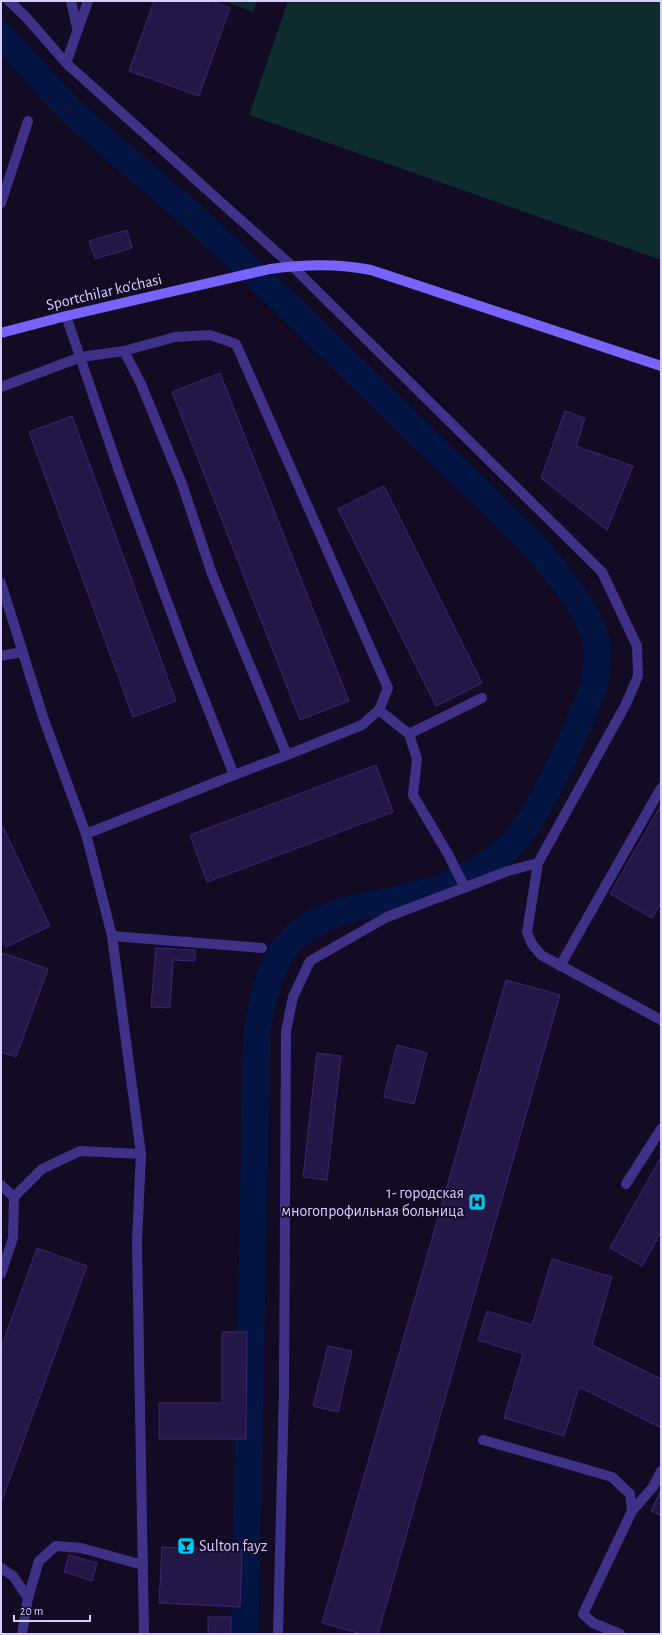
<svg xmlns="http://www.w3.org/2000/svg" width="662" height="1635" font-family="'Alegreya Sans',sans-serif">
<rect width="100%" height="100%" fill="#120b23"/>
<g fill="#0e2b2d">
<path d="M224,1h33l-4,11z"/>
<path d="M288,1h373v259l-412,-145z"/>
</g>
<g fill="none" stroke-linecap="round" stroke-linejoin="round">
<path stroke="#041543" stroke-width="27" d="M1,35l71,77 119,103 61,56 280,272c22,27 61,69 65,104 1,12 -1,26 -3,38 -2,9 -7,19 -11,28 -11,28 -24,55 -38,81 -7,14 -15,29 -25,41 -15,19 -36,32 -57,42 -10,5 -19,10 -29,13 -42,14 -100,14 -136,44 -28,24 -34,61 -41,96l-12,604"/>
</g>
<g fill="#241646" stroke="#3d2574">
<path d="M154,1h58l18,7 -31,88 -70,-25z"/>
<path d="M127,230l5,18 -37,11 -6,-18z"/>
<path d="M220,373l129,328 -49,19 -128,-328z"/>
<path d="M565,411l20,7 -9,28 57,20 -26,64 -66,-52z"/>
<path d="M72,416l104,285 -43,16 -104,-285z"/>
<path d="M384,486l98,197 -46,23 -98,-197z"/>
<path d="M376,765l17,47 -186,70 -17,-47z"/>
<path d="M661,805v98l-9,15 -42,-24z"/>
<path d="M1,823l49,103 -44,21 -5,-10z"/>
<path d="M156,948l39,2v11l-22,-1 -3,48 -19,-1z"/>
<path d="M3,953l45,16 -32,88 -15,-5v-94z"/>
<path d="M506,980l54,15 -182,639h-16l-40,-11z"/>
<path d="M397,1045l30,8 -13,51 -30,-7z"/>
<path d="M317,1053l24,3 -14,124 -24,-3z"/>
<path d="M661,1157v75l-19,34 -32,-18z"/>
<path d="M37,1248l50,18 -86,237v-155z"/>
<path d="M552,1259l60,18 -20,68 69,34v49l-82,-41 -15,49 -60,-18 19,-64 -45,-14 9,-29 45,14z"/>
<path d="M222,1332h25l-1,107h-87v-36h63z"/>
<path d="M328,1346l24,5 -14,61 -25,-6z"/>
<path d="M661,1490v26l-10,-5z"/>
<path d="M162,1547l80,3 -2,57 -81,-4z"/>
<path d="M69,1555l28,8 -5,18 -28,-9z"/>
<rect x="208" y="1617" width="23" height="17"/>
</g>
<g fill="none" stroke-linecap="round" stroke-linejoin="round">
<g stroke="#3d3287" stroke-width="10">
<path d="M9,1l17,16 40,46"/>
<path d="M71,1l6,27"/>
<path d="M1,203l27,-82"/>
<path d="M66,316l53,155 69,187 46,117 -148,59"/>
<path d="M124,351l51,-14 35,-2 26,9 152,344 -9,22 -17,15 -75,30"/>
<path d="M1,387l80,-30 43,-6 17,33 41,100 30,90 75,181 -53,20"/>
<path d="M1,656l21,-4"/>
<path d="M379,710l30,24 8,25 -4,36 35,59 17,34"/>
<path d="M409,734l73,-36"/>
<path d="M112,936l150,12"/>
<path d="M560,966l101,-178"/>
<path d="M626,1184l35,-55"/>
<path d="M1,1185l13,12 -1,41 -12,36"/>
<path d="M14,1197l28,-28 38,-18 61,3"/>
<path d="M483,1440l129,37 18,17 2,17 -49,103 10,9 27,11"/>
<path d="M632,1511l21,-24 8,-16"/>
<path d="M1,1568l12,8 15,22 -6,36"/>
<path d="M28,1598l11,-37 17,-15 25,2 62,17"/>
</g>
<g stroke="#3d3287" stroke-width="10">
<path d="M88,1l-22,62 226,203 310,306 35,74 1,30 -12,28 -88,159 -11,69 5,12 9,11 120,65"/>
<path d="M1,583l43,137 42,114 26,102 29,218 -4,87 7,393"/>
<path d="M278,1634l6,-244 2,-359 7,-34 17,-36 77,-44 121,-46 30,-8"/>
</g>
<path stroke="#7764ff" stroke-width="10" d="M1,333l65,-17 204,-47c35,-5 67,-6 101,1l290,96"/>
</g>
<defs>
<symbol id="hospital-square" viewBox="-11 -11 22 22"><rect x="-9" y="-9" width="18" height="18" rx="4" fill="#00c7f8" stroke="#120b23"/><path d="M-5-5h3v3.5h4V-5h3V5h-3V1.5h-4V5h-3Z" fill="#111"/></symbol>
<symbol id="bar-square" viewBox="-11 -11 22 22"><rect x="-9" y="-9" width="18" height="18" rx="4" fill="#00c7f8" stroke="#120b23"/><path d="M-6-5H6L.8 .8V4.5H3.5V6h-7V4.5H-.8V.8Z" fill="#111"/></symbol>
</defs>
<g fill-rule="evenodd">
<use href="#hospital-square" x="467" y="1192" width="20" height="20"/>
<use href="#bar-square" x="176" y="1536" width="20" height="20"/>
</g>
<g text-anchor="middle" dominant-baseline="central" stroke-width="3.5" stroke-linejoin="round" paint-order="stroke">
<g font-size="16" fill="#d8cdff" stroke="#120b23">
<text transform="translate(104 292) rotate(-13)">Sportchilar ko'chasi</text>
</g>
<g font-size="16" fill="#d8cdff" stroke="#120b23" text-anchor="end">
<text x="464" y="1193">1- городская<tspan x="464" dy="18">многопрофильная больница</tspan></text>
<text x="199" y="1546" text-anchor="start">Sulton fayz</text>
</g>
</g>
<rect width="662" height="1635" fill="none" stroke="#d8cdff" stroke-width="4"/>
<path d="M14 1615v6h76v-6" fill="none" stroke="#d8cdff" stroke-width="2"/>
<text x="20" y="1615" font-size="12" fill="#d8cdff" stroke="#120b23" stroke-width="3" paint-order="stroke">20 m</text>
</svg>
